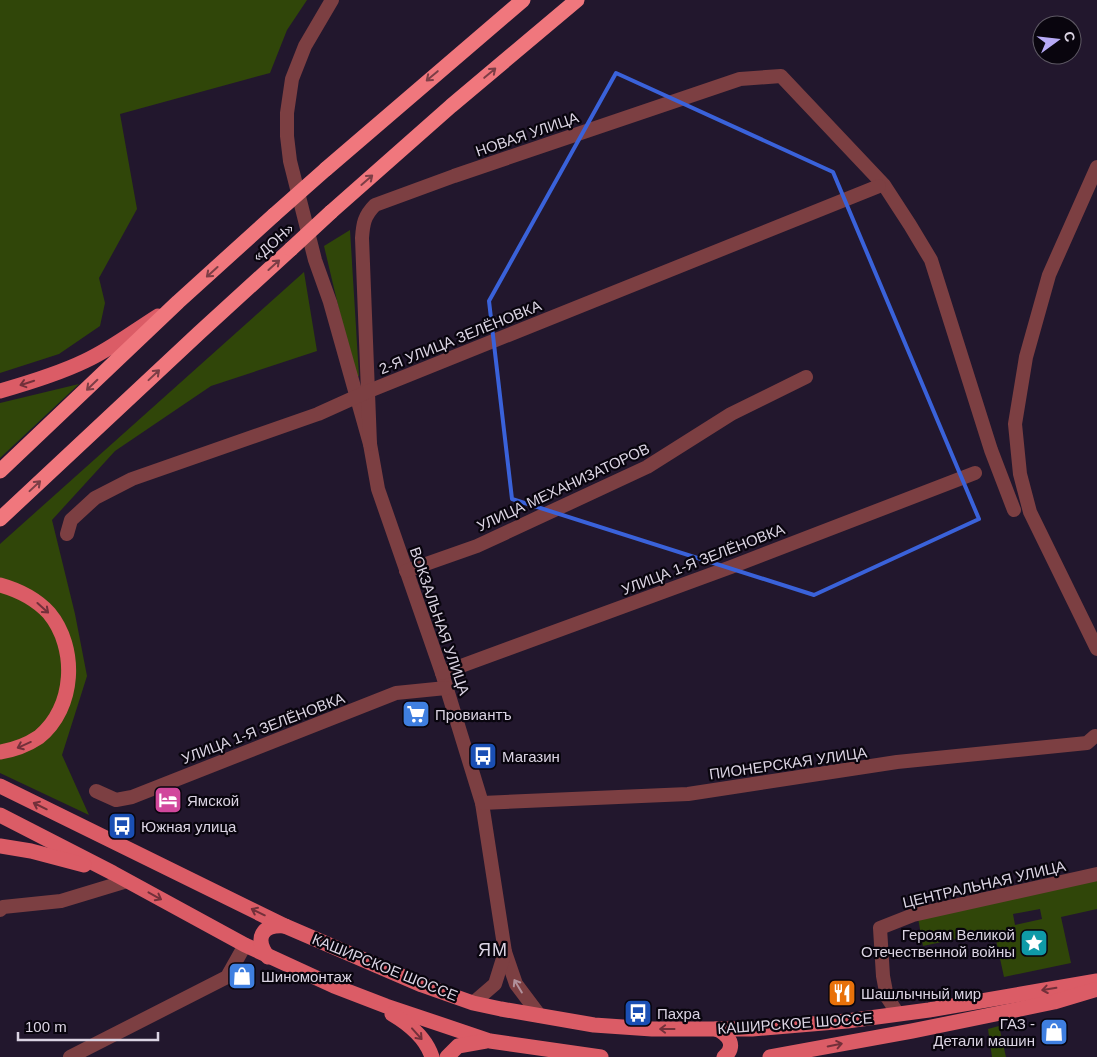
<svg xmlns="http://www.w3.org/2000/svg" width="1097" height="1057" font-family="Arial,sans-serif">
<rect width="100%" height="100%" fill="#22172d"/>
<g fill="#304609" fill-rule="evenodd">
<path d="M0,0h307l-20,30 -17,43 -150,41 17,95 -38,69 6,25 -5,23 -41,28 -59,19z"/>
<path d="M350,230l9,146 -4,1 -31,-131z"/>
<path d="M304,272l13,79 -106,35 -96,65 -63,69 23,94 12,62 -25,79 27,60 -89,-42v-17l63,-41 2,-85 -65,-49v-37z"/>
<path d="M79,384l-79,74v-55z"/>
<path d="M0,590l18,5 31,25 15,37 -4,41 -21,33 -39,17z"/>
<path d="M1097,880v29l-36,8 10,46 -67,14 -10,-46 -71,15 -5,-28zM1040,909l2,10 -27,6 -2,-11z"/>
<path d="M999,1026l7,31h-14l-4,-28z"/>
</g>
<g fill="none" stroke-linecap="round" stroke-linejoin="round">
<g stroke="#7c3f42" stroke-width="14">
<path d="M332,0l-27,46 -13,33 -5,34v23l3,25 25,99 15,42 40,142 8,45 64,184 40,130 23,149 11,32 24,32"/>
<path d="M1097,167l-48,108 -23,82 -11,67 5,50 10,38 67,137"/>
<path d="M370,444l-8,-206c1,-14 2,-22 13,-33l79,-29 286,-97 41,-3 103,109 26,40 21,35 60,190 23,60"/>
<path d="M67,534l4,-14 24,-22 37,-19 186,-65 51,-23 510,-205"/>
<path d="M406,571l71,-25 170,-79 84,-53 75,-37"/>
<path d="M442,673l289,-106 244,-94"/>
<path d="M96,791l20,9 16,-3 264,-104 50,-5"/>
<path d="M482,803l206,-9 209,-32 190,-19 8,-7"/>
<path d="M0,910l3,-3 58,-6 66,-20"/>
<path d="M473,1003l22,-19 10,-32"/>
<path d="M898,1014l-11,-17 -4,-21 -3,-48 33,-13 184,-41"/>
<path d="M70,1057l157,-80 18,-32"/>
</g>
<g stroke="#db5c66" stroke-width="15">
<path d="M0,391c28,-8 58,-17 85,-30 26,-12 49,-30 73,-45"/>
<path d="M0,585c18,5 36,14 49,28 29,35 26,95 -10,124 -12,8 -26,13 -39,15"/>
<path d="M0,786l285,140 137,59 51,18 28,6 93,16 58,4h100l95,-8 82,-11 168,-29"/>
<path d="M0,815l113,58 132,72 89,41 52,20 104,35 111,16"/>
<path d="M0,846l31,5 53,14"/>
<path d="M268,957c-14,-19 -6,-33 17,-31"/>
<path d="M392,1014c17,10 34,24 40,43"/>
<path d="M716,1029c13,5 21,18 8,28"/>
<path d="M447,1057l11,-11 28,-5"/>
<path d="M770,1057l142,-26 142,-29 40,-12"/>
</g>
<g stroke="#f0777d" stroke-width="15">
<path d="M326,169l197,-169"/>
<path d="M331,212l120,-106 126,-106"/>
<path d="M0,471l178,-169 96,-87"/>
<path d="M0,519l199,-186 92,-84"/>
</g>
<g stroke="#f0777d" stroke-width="15">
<path d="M274,215l52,-46"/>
<path d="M291,249l40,-37"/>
</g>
</g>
<defs><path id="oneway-shaft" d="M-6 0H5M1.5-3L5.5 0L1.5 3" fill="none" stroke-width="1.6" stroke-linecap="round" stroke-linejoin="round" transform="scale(1.25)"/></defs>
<g stroke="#7c3e46">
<use href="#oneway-shaft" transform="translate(490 73) rotate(-40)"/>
<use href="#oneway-shaft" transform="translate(432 76) rotate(140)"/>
<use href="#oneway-shaft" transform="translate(367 180) rotate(-41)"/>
<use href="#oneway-shaft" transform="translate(274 265) rotate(-42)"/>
<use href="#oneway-shaft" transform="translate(212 272) rotate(138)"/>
<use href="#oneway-shaft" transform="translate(154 375) rotate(-43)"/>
<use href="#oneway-shaft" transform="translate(92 385) rotate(136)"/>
<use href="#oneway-shaft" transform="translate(35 486) rotate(-43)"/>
</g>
<g stroke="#72303a">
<use href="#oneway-shaft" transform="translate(27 383) rotate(162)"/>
<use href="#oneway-shaft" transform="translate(43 608) rotate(42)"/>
<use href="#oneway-shaft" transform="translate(24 745) rotate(156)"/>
<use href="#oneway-shaft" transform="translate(40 806) rotate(-154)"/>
<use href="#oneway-shaft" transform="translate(155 896) rotate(29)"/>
<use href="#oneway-shaft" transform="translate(258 912) rotate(-154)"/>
<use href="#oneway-shaft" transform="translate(1049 989) rotate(171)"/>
<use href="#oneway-shaft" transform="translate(667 1029) rotate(180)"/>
<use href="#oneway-shaft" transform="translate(417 1034) rotate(48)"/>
<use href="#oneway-shaft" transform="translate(835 1045) rotate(-11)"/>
</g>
<use stroke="#b0919b" href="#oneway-shaft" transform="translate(518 986) rotate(-121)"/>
<path fill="none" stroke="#3a62da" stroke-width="4" stroke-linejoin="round" d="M616,73l217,99 146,347 -165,76 -302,-96 -23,-198z"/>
<defs>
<symbol id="supermarket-square" viewBox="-11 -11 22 22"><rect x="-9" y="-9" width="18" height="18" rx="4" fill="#3f7fe0" stroke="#09050e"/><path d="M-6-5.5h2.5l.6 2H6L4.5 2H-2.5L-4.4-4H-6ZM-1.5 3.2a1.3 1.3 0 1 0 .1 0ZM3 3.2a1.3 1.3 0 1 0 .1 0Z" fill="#fff"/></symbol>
<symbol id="bus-square" viewBox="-11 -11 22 22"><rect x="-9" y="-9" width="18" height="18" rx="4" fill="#1a4fb4" stroke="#09050e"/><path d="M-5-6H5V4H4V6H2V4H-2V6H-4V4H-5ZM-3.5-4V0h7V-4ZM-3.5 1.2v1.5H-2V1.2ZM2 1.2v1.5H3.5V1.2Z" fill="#fff"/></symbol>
<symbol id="hotel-square" viewBox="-11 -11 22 22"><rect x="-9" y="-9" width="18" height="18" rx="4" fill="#d1479c" stroke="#09050e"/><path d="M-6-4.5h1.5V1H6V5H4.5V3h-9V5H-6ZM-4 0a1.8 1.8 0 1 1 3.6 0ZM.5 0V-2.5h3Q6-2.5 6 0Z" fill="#fff"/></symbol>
<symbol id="sight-square" viewBox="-11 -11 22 22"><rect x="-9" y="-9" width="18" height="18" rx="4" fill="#0f9aa8" stroke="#09050e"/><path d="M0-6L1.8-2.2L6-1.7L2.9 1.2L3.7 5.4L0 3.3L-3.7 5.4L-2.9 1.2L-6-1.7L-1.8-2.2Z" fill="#fff"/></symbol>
<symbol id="shop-square" viewBox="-11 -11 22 22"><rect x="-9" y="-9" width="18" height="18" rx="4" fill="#3f7fe0" stroke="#09050e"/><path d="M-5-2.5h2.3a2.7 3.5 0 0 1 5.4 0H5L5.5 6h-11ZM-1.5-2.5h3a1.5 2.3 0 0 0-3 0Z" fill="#fff"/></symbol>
<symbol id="restaurant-square" viewBox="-11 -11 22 22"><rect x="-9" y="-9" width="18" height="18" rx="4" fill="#e8710a" stroke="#09050e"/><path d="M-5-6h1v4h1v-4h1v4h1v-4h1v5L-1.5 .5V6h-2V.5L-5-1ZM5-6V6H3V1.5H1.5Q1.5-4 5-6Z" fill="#fff"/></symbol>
</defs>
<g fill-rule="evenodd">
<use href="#supermarket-square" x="400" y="698" width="32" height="32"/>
<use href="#bus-square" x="467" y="740" width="32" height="32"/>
<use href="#hotel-square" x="152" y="784" width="32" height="32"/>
<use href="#bus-square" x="106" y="810" width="32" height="32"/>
<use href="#sight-square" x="1018" y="927" width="32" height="32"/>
<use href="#shop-square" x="226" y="960" width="32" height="32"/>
<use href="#restaurant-square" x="826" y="977" width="32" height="32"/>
<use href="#bus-square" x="622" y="997" width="32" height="32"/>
<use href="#shop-square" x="1038" y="1016" width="32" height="32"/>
</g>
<g text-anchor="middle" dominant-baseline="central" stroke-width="4.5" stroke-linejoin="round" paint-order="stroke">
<g font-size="15" fill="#dbd4e3" stroke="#09050e">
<text transform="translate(527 134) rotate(-19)">НОВАЯ УЛИЦА</text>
<text transform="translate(273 242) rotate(-42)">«ДОН»</text>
<text transform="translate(460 337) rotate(-22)">2-Я УЛИЦА ЗЕЛЁНОВКА</text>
<text transform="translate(563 487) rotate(-25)">УЛИЦА МЕХАНИЗАТОРОВ</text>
<text transform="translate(703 559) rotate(-21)">УЛИЦА 1-Я ЗЕЛЁНОВКА</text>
<text transform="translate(440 621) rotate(71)">ВОКЗАЛЬНАЯ УЛИЦА</text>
<text transform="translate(263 728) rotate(-21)">УЛИЦА 1-Я ЗЕЛЁНОВКА</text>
<text transform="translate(788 763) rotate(-8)">ПИОНЕРСКАЯ УЛИЦА</text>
<text transform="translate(984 884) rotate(-13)">ЦЕНТРАЛЬНАЯ УЛИЦА</text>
<text transform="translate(385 967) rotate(22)">КАШИРСКОЕ ШОССЕ</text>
<text transform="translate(795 1023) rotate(-4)">КАШИРСКОЕ ШОССЕ</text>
</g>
<g font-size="15" fill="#dbd4e3" stroke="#09050e" text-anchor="start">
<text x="435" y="714">Провиантъ</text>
<text x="502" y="756">Магазин</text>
<text x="187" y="800">Ямской</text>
<text x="141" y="826">Южная улица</text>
<text x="1015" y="934" text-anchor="end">Героям Великой<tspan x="1015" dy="17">Отечественной войны</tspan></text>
<text x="261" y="976">Шиномонтаж</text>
<text x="861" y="993">Шашлычный мир</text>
<text x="657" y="1013">Пахра</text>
<text x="1035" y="1023" text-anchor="end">ГАЗ -<tspan x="1035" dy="17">Детали машин</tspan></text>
</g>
<g font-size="18" letter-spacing="1" fill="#dbd4e3" stroke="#09050e">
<text x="493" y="950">ЯМ</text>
</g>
</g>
<g transform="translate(1057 40) rotate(75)"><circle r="24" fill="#09050e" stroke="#5d5863"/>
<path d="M0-4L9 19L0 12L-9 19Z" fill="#b8abf7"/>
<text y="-8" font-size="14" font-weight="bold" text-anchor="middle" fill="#dbd4e3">С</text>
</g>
<path d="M18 1032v8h140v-8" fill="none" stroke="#dbd4e3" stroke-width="2.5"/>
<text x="25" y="1032" font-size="15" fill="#dbd4e3" stroke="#09050e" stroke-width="4" paint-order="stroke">100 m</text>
</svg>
